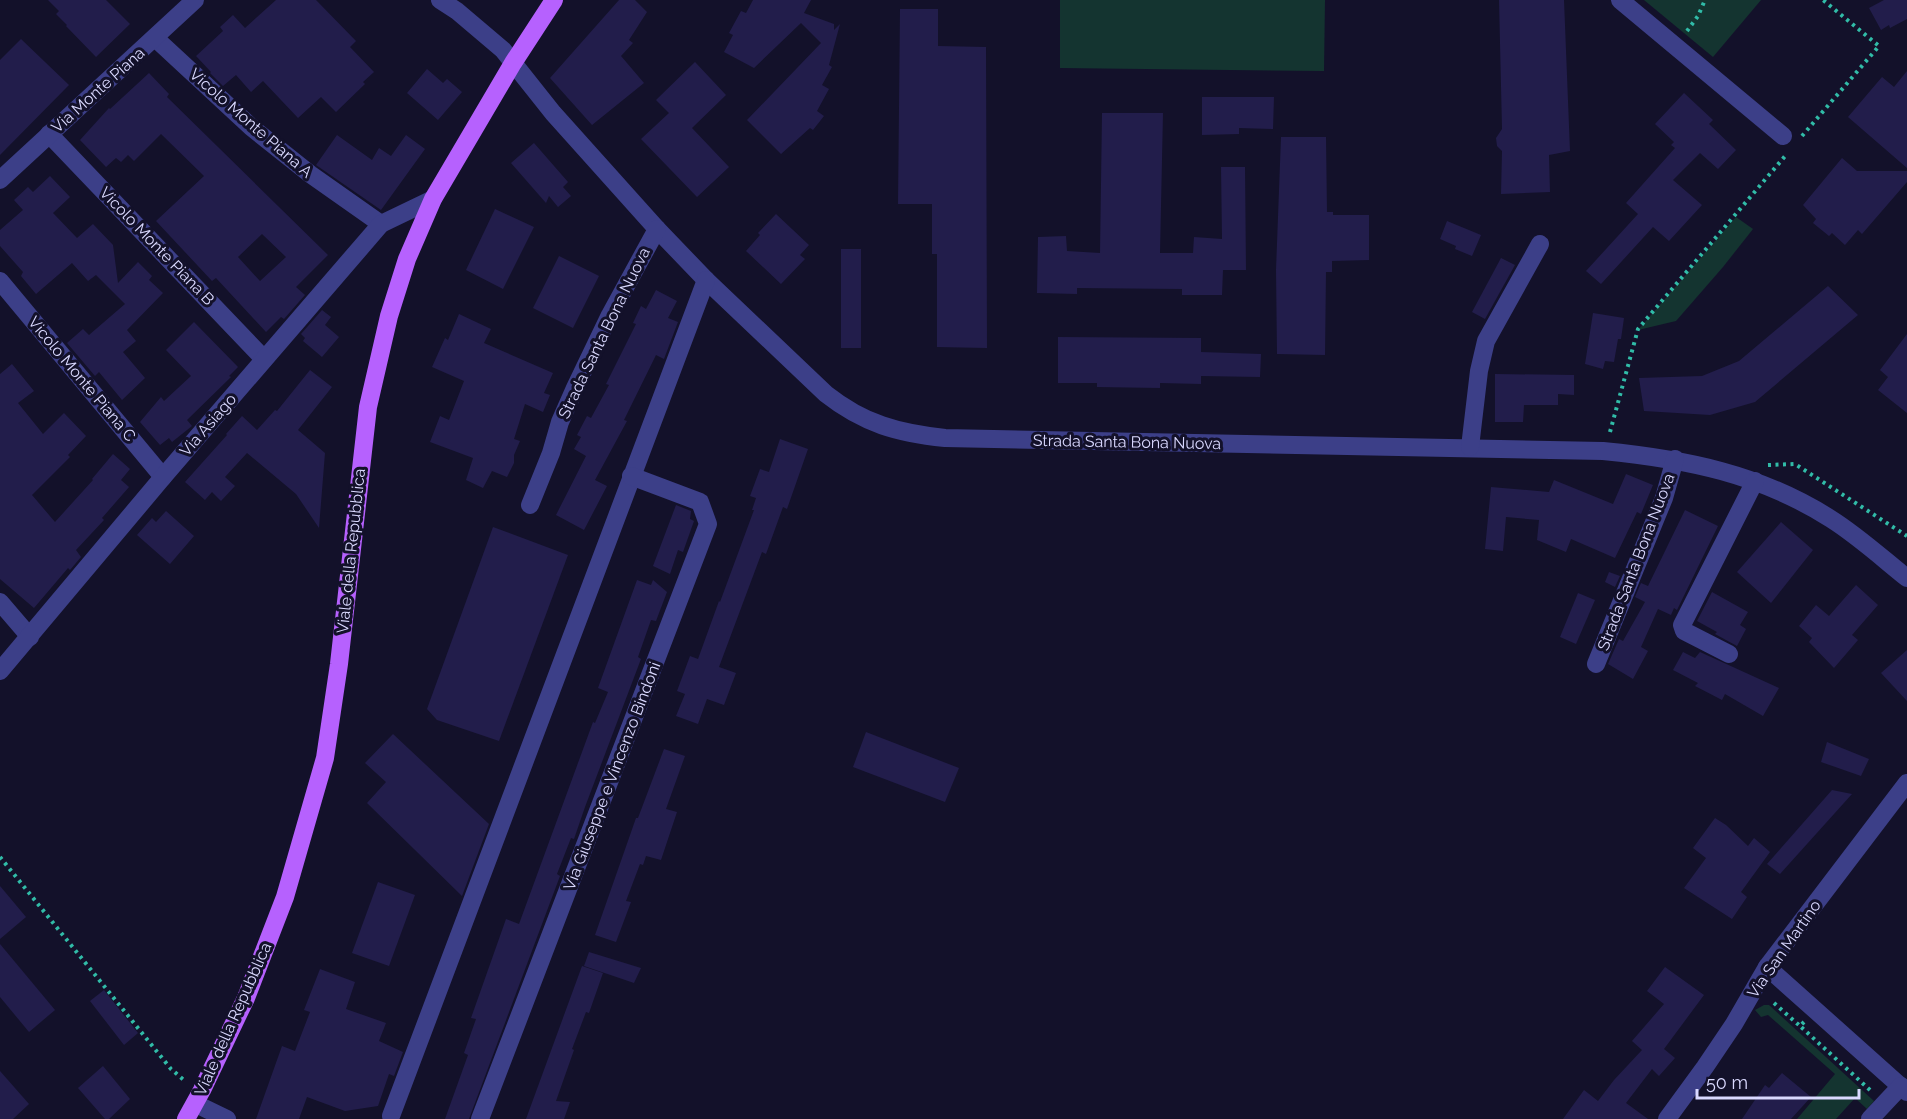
<svg xmlns="http://www.w3.org/2000/svg" width="1907" height="1119" font-family="Raleway,sans-serif">
<rect width="100%" height="100%" fill="#13112a"/>
<g fill="#143430">
<path d="M1060,0h265l-1,71 -264,-3z"/>
<path d="M1644,0h117l-48,57z"/>
<path d="M1736,217l17,12 -30,38 -47,54 -38,9z"/>
<path d="M1764,1005h5l105,96 -7,8 -12,-11 -19,21h-39l38,-45 -67,-59 -7,2 -6,-7z"/>
</g>
<g fill="#221d4b" fill-rule="evenodd">
<path d="M48,0h58l24,24 -34,33 -30,-31 1,-1 -11,-11 3,-3z"/>
<path d="M276,0h40l40,41 -6,6 24,25 -11,10 2,2 -29,28 -15,-15 -23,21 -35,-37 -12,11 -15,-17 -13,11 -13,-13 1,-1 -15,-16 27,-25 -3,-4 13,-12 12,13z"/>
<path d="M619,0h16l12,12 -18,28 4,3 -12,13 23,27 -52,42 -42,-47z"/>
<path d="M753,0h58l-7,13 30,11v6l6,-6 -11,41 3,2 -10,18 7,4 -12,22 7,5 -11,14 -3,-2 -29,26 -34,-34 74,-77 -20,-20 -47,45 -30,-16 9,-17 -4,-2 12,-22 5,2z"/>
<path d="M1499,0h65l6,151 -21,4 1,37 -49,2 1,-43 -5,-5 -1,-8 6,-9z"/>
<path d="M1884,0h23v19l-17,9 -1,-3 -8,5 -12,-22z"/>
<path d="M900,9h38v37l48,1 1,301 -50,-1v-93h-5v-50h-34z"/>
<path d="M21,39l48,46 -69,70v-95z"/>
<path d="M695,62l31,33 -34,33 37,39 -32,30 -56,-58 28,-26 -13,-13z"/>
<path d="M427,69l16,14 4,-4 15,13 -24,28 -31,-27z"/>
<path d="M1907,71v97l-59,-51 34,-40 12,10z"/>
<path d="M149,73l20,21 -2,3 161,158 -32,32 9,8 -21,24 -3,-2 -15,15 -50,-54 -4,3 -56,-60 48,-45 -43,-42 -27,27 -6,-6 -7,7 -5,-4 -10,9 -26,-27 29,-32 1,1zM262,234l24,23 -26,24 -22,-24z"/>
<path d="M1684,93l29,27 -4,4 27,26 -18,19 -18,-16 -27,27 29,25 -33,36 -16,-14 -52,57 -15,-13 52,-57 -12,-11 49,-55 -4,-3 3,-3 -19,-18z"/>
<path d="M1202,97h72l-1,32 -34,-1v6l-37,1z"/>
<path d="M1102,113h61l-3,140h33l1,-16 28,2 -1,-72h24l1,103h-23l-1,25h-40v-6l-105,-1v6l-40,-1 1,-56 28,-1 1,15 33,2z"/>
<path d="M337,135l35,25 7,-12 12,8 15,-21 19,14 -44,61 -65,-45z"/>
<path d="M1281,137h45l1,75h6v3h36v45l-37,1v11h-6l-1,83 -48,-1 -1,-84z"/>
<path d="M534,143l34,39 -5,5 8,9 -13,11 -9,-11 -3,7 -35,-40z"/>
<path d="M1842,158l15,13h50v11l-45,52 -4,-4 -13,15 -13,-12 -3,3 -16,-13 3,-4 -13,-14z"/>
<path d="M50,176l20,21 -17,16 24,25 16,-14 20,21 5,38 20,-21 14,14 -3,4 14,13 -36,37 9,11 -13,11 22,26 -23,22 -23,-28 -4,4 -28,-33 16,-14 6,6 36,-31 -29,-29 -8,6 -16,-18 -36,31 -15,-18 2,-4 -23,-26v-16l23,-20 -9,-10 14,-13 5,5z"/>
<path d="M495,209l39,18 -31,62 -37,-19z"/>
<path d="M776,214l33,31 -9,10 5,4 -24,25 -35,-33 14,-16 -2,-2z"/>
<path d="M1447,221l34,14 -9,21 -17,-7 1,-3 -16,-7z"/>
<rect x="841" y="249" width="20" height="99"/>
<path d="M559,256l40,20 -26,52 -40,-20z"/>
<path d="M1501,258l14,7 -30,54 -13,-7z"/>
<path d="M1828,286l30,29 -103,87 -45,13 -66,-4 -5,-33 63,-2 37,-15z"/>
<path d="M656,290l21,11 -9,17 10,4 -14,37 -8,-4 -32,65 3,1 -32,59 12,6 -23,44 -28,-15 30,-59 -12,-7 7,-12 -4,-2 10,-19 4,2 18,-33 -3,-1 30,-60 -3,-1 8,-17 5,3z"/>
<path d="M322,310l9,7 -6,8 14,12 -17,20 -19,-16 2,-3 -4,-4z"/>
<path d="M1593,313l31,5 -3,21h-3l-4,23 -9,-1 -2,8 -18,-5z"/>
<path d="M459,314l32,15 -7,14 69,30 -9,20 6,2 -7,17 -18,-8 -11,35 6,2 -6,14v8l-7,14 -15,-6 -9,17 -17,-8 7,-22 -43,-16 10,-26 9,4 15,-39 -32,-14 13,-29 3,2z"/>
<path d="M194,322l44,45 -9,9 2,1 -44,43 5,6 -20,16 -3,-4 -9,7 -20,-23 21,-25 3,4 27,-25 -25,-26z"/>
<path d="M1907,334v79l-29,-23 10,-13 -8,-7z"/>
<path d="M1058,337l143,1v14l60,2 -1,23 -59,-1v8l-41,-1v5l-63,-1v-4h-39z"/>
<path d="M12,364l22,27 -16,12 25,31 21,-21 22,23 -18,19 2,2 -38,38 23,27 38,-42 -1,-1 21,-25 17,15 -9,11 8,7 -27,31 2,2 -28,30 5,7 -11,13 -2,-2 -34,40 -34,-29v-205z"/>
<path d="M310,370l22,17 -34,43 27,23 -6,75 -23,-34 -49,-41 -22,24 10,9 -14,15 -9,-9 -7,8 -20,-18 42,-47 -1,-1 16,-18 15,14 18,-20 2,1z"/>
<path d="M1495,374l79,1v20l-16,-1v11h-34l-1,17h-28z"/>
<path d="M780,439l28,10 -21,60 -4,-2 -17,47 -4,-2 -43,115 17,6 -12,32 -17,-6 -9,25 -22,-8 9,-22 -8,-3 13,-35 8,3 21,-58 1,1 34,-92h-2l4,-12 -6,-2 10,-27 9,3z"/>
<path d="M1626,474l27,11 -12,29 -4,-2 -22,46 -44,-19 -5,13 -29,-12 2,-20 -33,-3 -3,34 -18,-2 6,-62 58,5 5,-12 59,24z"/>
<path d="M676,505l15,6 -1,8 4,2 -11,31 -5,-2 -8,24 -17,-8z"/>
<path d="M1685,510l33,16 -41,84 -3,-2 -3,7 -13,-6 -17,38 7,4 -15,28 -25,-15 11,-25 4,2 22,-39 -10,-5 6,-14 7,3z"/>
<path d="M166,511l28,25 -24,28 -33,-29 15,-17 4,4z"/>
<path d="M1781,522l32,28 -42,53 -34,-31z"/>
<path d="M493,527l75,28 -69,186 -62,-21 -10,-11z"/>
<path d="M1609,572l11,4 -5,11 -10,-5z"/>
<path d="M637,580l14,5 2,-5 14,12 -11,29 -5,-1 -13,37 3,2 -56,148 -11,32 -3,-1 -14,36 3,2 -91,243h-24l23,-64 -4,-2 12,-34 -5,-1 35,-99 13,5 74,-202 2,1 13,-31 -10,-4z"/>
<path d="M1856,585l22,20 -26,30 6,5 -24,28 -25,-26 3,-4 -13,-12 17,-21 13,11z"/>
<path d="M1712,592l36,20 -8,13 6,4 -9,17 -22,-12 2,-2 -20,-11z"/>
<path d="M1578,593l17,7 -19,44 -16,-7z"/>
<path d="M1907,650v51l-26,-28z"/>
<path d="M1683,652l12,6 5,-6 79,36 -16,28 -38,-22 -3,6 -27,-14 3,-3 -25,-13z"/>
<path d="M866,732l93,36 -14,34 -92,-35z"/>
<path d="M393,734l96,90 -27,72 -95,-93 19,-21 -21,-19z"/>
<path d="M1827,742l42,17 -8,17 -40,-14z"/>
<path d="M664,749l21,7 -19,53 11,3 -16,48 -15,-4 -3,9 -3,-1 -14,37 5,1 -15,40 -21,-7 41,-117h2z"/>
<path d="M1832,790l20,4 -72,80 -13,-10z"/>
<path d="M1715,818l11,7 22,21 6,-8 16,14 -29,40 6,5 -15,22 -48,-31 22,-30 -13,-10z"/>
<path d="M378,882l37,13 -26,71 -37,-13z"/>
<path d="M0,886l26,31 -26,22z"/>
<path d="M0,944l55,66 -26,22 -29,-35z"/>
<path d="M589,952l52,16 -7,15 -50,-17z"/>
<path d="M582,966l21,7 -14,40 -3,-1 -14,37 2,1 -18,51 14,1 -6,17h-38z"/>
<path d="M1665,967l39,28 -40,54 11,9 -16,18 -7,-7 -26,34 22,16h-85l21,-29 14,11 16,-21 28,-30 -10,-9 32,-37 -17,-13z"/>
<path d="M320,969l35,13 -9,27 40,14 -7,18 24,11 -9,24 -5,-2 -11,32 -33,5 -38,-14 -8,22h-43l26,-73 13,5 15,-39 -6,-2z"/>
<path d="M104,990l34,43 -14,12 -34,-44z"/>
<path d="M103,1066l27,33 -21,20h-4l-27,-31z"/>
<path d="M0,1071l29,33 -16,15h-13z"/>
<path d="M1782,1073l29,24 -20,22h-49l23,-34 4,3z"/>
</g>
<g fill="none" stroke-linecap="round" stroke-linejoin="round">
<g stroke="#31bca8" stroke-width="4" stroke-dasharray="3 4.5" stroke-linecap="butt">
<path d="M1687,31l11,-15 7,-16"/>
<path d="M1802,136l77,-90 -56,-46"/>
<path d="M1610,432l28,-103 148,-174"/>
<path d="M1768,465l27,-1 112,72"/>
<path d="M0,857l171,212 14,12"/>
<path d="M1774,1003l26,23"/>
<path d="M1804,1022l-4,4 70,64"/>
</g>
<g stroke="#3c3f88" stroke-width="18">
<path d="M440,0l17,11 46,39 50,63 104,116 49,51 120,114c38,30 72,39 119,44l658,13c82,8 158,23 228,68 27,17 51,39 76,59"/>
<path d="M1620,0l163,136"/>
<path d="M155,38l96,89 59,47 71,50"/>
<path d="M49,134l215,225"/>
<path d="M0,180l195,-180"/>
<path d="M0,281l163,196"/>
<path d="M1470,447l9,-76 7,-30 54,-97"/>
<path d="M530,505l21,-52 9,-31 15,-34 35,-73 47,-86"/>
<path d="M0,602l30,35"/>
<path d="M1729,654l-45,-23 -2,-6 73,-144"/>
<path d="M1596,664l68,-166 11,-39"/>
<path d="M0,671l163,-194 218,-253 52,-25"/>
<path d="M1767,967l140,125"/>
<path d="M196,1104l31,15"/>
<path d="M391,1116l315,-836"/>
<path d="M480,1119l228,-595 -8,-22 -69,-26"/>
<path d="M1667,1119l38,-52 29,-43 33,-57 140,-184"/>
<path d="M1870,1119l31,-33"/>
</g>
<path stroke="#b661fe" stroke-width="18" d="M186,1119l16,-29 44,-92 39,-101 40,-139 14,-94 29,-257 21,-91 18,-57 26,-60 80,-136 41,-63"/>
</g>
<g text-anchor="middle" dominant-baseline="central" stroke-width="6" stroke-linejoin="round" paint-order="stroke">
<g font-size="16" fill="#dad9ff" stroke="#13112a">
<text transform="translate(98 90) rotate(-42)">Via Monte Piana</text>
<text transform="translate(251 123) rotate(41)">Vicolo Monte Piana A</text>
<text transform="translate(157 246) rotate(46)">Vicolo Monte Piana B</text>
<text transform="translate(604 333) rotate(-64)">Strada Santa Bona Nuova</text>
<text transform="translate(82 379) rotate(50)">Vicolo Monte Piana C</text>
<text transform="translate(208 425) rotate(-49)">Via Asiago</text>
<text transform="translate(1127 442) rotate(1)">Strada Santa Bona Nuova</text>
<text transform="translate(351 551) rotate(-84)">Viale della Repubblica</text>
<text transform="translate(1636 562) rotate(-69)">Strada Santa Bona Nuova</text>
<text transform="translate(612 776) rotate(-69)">Via Giuseppe e Vincenzo Bindoni</text>
<text transform="translate(1784 949) rotate(-55)">Via San Martino</text>
<text transform="translate(233 1019) rotate(-66)">Viale della Repubblica</text>
</g>
</g>
<path d="M1697 1089v9h162v-9" fill="none" stroke="#dad9ff" stroke-width="3"/>
<text x="1706" y="1089" font-size="18" fill="#dad9ff" stroke="#13112a" stroke-width="4.5" paint-order="stroke">50 m</text>
</svg>
